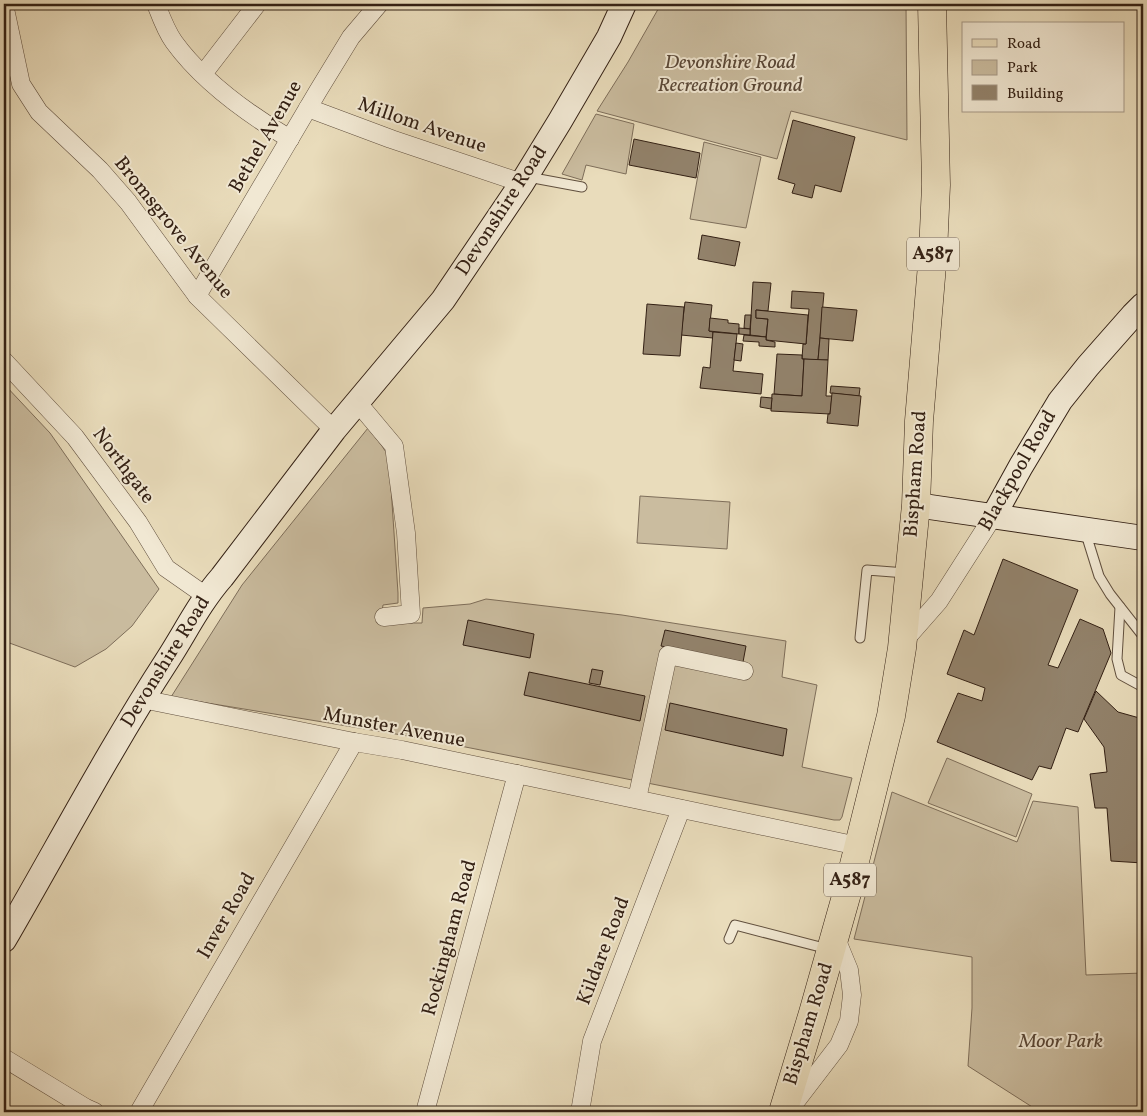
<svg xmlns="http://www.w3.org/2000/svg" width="1147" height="1116" font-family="Vollkorn,serif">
<rect width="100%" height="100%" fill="#e9dcbb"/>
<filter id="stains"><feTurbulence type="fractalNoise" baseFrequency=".004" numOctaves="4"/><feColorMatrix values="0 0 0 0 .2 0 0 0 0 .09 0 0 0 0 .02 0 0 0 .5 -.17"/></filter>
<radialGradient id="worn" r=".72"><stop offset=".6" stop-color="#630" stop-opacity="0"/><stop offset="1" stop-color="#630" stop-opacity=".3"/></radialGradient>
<g fill="#cabc9f" stroke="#7e6e5a">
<path d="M661,4h245l1,136 -116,-29 -14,48 -180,-48 31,-49z"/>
<path d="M596,114l38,10 -8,50 -40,-9 -4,15 -20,-6z"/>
<path d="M704,142l57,15 -15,71 -56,-9z"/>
<path d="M4,384l46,49 109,156 -27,37 -26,23 -31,18 -71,-26z"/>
<path d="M368,428l14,18 7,11 9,136v10l-15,2 -3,18h42l1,-15 47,-4 16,-5 136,16 164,26 -4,36 35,8 -15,82 50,11 -10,39 -2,3h-6l-414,-82 -249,-41 71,-112z"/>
<path d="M640,496l90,6 -3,47 -90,-6z"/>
<path d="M947,758l85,36 -16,43 -88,-34z"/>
<path d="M892,792l125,50 16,-41 45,6 8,168 57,-2v139h-103l-72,-46 4,-58v-51l-118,-18z"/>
</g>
<g fill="#92826b" stroke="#332014">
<path d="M793,120l62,17 -14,55 -26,-7 -3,13 -20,-5 3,-9 -17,-5z"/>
<path d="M634,139l66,14 -4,25 -67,-13z"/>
<path d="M702,235l38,7 -5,24 -37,-7z"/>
<path d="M753,282l18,1 -3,28 -12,-1v8l12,1 -2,18 -16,-2z"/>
<path d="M792,291l32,2 -6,67 -16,-1 1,-15h3l3,-35 -18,-1z"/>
<path d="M685,302l27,3 -3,26 4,1v6l-32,-3z"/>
<path d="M647,304l37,3 -4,49 -37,-2z"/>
<path d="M822,307l35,3 -4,31 -33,-3z"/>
<path d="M756,310l52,5 -2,29 -40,-4 2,-21 -12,-1z"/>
<path d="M745,315h6l-1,14 -6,-1z"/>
<path d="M710,318l18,2v3l11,1v10l-30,-3z"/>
<path d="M739,328l11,1v6l-11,-1z"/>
<path d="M713,332l24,2 -4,37 30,3 -2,20 -61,-6 3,-21 7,1z"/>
<path d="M744,335l22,2v3l9,2v5l-16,-1v-4l-16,-1z"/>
<path d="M820,338l9,1 -1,21h-10z"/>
<path d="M736,343l7,1 -2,17 -7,-1z"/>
<path d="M777,354l25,1v4h2l-2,37 -28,-2z"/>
<path d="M804,359l24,1 -2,36h6l-2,18 -59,-3 1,-17 30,2z"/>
<path d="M831,386l29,2 -1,8 -29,-3z"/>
<path d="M832,393l29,3 -3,30 -31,-3 1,-9h2z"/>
<path d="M761,397l11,1 -1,11 -11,-2z"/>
<path d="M1003,559l75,31 -30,75 10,3 22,-49 23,10 8,24 -33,79 -12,-4 -15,41 -12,-3 -7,14 -95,-38 21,-49 24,8 3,-13 -38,-14 17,-44 10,5z"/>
<path d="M468,620l66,14 -4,24 -67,-13z"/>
<path d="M665,630l81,16 -3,16 -82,-16z"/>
<path d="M592,669l11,2 -3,14 -11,-2z"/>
<path d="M529,672l116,24 -5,25 -116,-26z"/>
<path d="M1096,691l22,21 25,7v144l-32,-2 -4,-53h-12l-5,-34 17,-2 -3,-25 -20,-28z"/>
<path d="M670,703l117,26 -4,27 -118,-26z"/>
</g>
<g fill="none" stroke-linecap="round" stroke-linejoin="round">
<defs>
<g id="lane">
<path d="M528,177l54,10"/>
<path d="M1085,531l14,45 11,18 33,42"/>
<path d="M1120,607l-3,52 4,16 22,12"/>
<path d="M860,638l7,-68 39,3"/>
<path d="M729,939l6,-14 93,24"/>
</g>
<g id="street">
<path d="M4,4l17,80 18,28 61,58 28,32 69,94 137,134"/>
<path d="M156,4c5,13 10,27 18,38 29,40 74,72 116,97"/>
<path d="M203,74l54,-70"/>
<path d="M308,108l83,31 131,44"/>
<path d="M197,296l121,-205 33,-54 28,-33"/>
<path d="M4,361l71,76 63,85 28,46 40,28"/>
<path d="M358,403l36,43 12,87 5,81 -27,3"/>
<path d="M903,642l36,-41 55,-86"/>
<path d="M142,699l212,43 48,8 456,96"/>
<path d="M637,799l31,-144 76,16"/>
<path d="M4,1058l82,50 9,4"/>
<path d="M790,1109l49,-64 10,-24 3,-26 -3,-25 -14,-34"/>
<path d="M139,1112l215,-370"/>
<path d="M425,1112l92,-338"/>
<path d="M580,1112l12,-71 89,-232"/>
</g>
<g id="secondary">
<path d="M916,505l227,33"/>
<path d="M994,515l27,-49 39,-65 28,-35 45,-51 10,-10"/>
<path d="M4,940c54,-93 105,-190 164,-281 18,-28 32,-57 54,-82l112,-147 109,-130 79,-117 38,-62 49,-84 15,-33"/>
</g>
<path id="primary" d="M783,1112l30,-99 34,-120 44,-177 11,-68 14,-143 3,-84 14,-168 3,-68 -4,-181"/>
</defs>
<use href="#lane" stroke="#604f3e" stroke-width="11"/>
<use href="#street" stroke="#604f3e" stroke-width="19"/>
<use href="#secondary" stroke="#332014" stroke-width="26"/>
<use href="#primary" stroke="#332014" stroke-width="29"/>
<use href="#lane" stroke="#f1e8d3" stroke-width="9"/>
<use href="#street" stroke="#f1e8d3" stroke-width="18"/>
<use href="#secondary" stroke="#f1e8d3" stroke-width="24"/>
<use href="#primary" stroke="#e9dcbb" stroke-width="28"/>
</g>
<g text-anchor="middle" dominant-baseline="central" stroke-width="4" stroke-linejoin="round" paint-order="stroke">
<g fill="#f1e8d3" stroke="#6c5c4d" stroke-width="1">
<rect x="907" y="237.5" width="52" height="33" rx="4"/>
<rect x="824" y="863.5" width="52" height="33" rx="4"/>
</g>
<g font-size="19" font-weight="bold" fill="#332014">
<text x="933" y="254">A587</text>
<text x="850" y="880">A587</text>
</g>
<g font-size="20" font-style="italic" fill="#594737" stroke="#f1e8d3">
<text x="730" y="63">Devonshire Road<tspan x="730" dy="23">Recreation Ground</tspan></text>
<text x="1061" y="1042">Moor Park</text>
</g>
<g font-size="20" fill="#332014" stroke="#f1e8d3">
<text transform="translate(422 126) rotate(19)">Millom Avenue</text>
<text transform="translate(266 137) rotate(-60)">Bethel Avenue</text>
<text transform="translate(502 211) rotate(-57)">Devonshire Road</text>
<text transform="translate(173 228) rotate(51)">Bromsgrove Avenue</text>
<text transform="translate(123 466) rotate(53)">Northgate</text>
<text transform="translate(1018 471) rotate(-60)">Blackpool Road</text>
<text transform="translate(916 474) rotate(-86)">Bispham Road</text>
<text transform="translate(166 662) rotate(-58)">Devonshire Road</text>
<text transform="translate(394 728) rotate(11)">Munster Avenue</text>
<text transform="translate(227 916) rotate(-60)">Inver Road</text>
<text transform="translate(450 938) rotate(-75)">Rockingham Road</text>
<text transform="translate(604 951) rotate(-69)">Kildare Road</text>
<text transform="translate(809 1024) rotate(-73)">Bispham Road</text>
</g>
</g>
<rect width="1147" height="1116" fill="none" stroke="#e9dcbb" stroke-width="20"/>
<rect x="5" y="5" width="1137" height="1106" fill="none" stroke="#332014" stroke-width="2.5"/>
<rect x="10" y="10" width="1127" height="1096" fill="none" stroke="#332014"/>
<rect x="962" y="22" width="162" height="90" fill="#f1e8d3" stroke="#a59887"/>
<rect x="972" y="39" width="25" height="8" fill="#e9dcbb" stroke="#a59887"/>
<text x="1007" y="48" font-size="15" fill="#332014">Road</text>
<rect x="972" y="60" width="25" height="15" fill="#cabc9f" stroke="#a59887"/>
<text x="1007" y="72" font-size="15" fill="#332014">Park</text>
<rect x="972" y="85" width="25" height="15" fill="#92826b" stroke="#a59887"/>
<text x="1007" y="98" font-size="15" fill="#332014">Building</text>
<rect width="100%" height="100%" filter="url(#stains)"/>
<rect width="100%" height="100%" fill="url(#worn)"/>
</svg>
